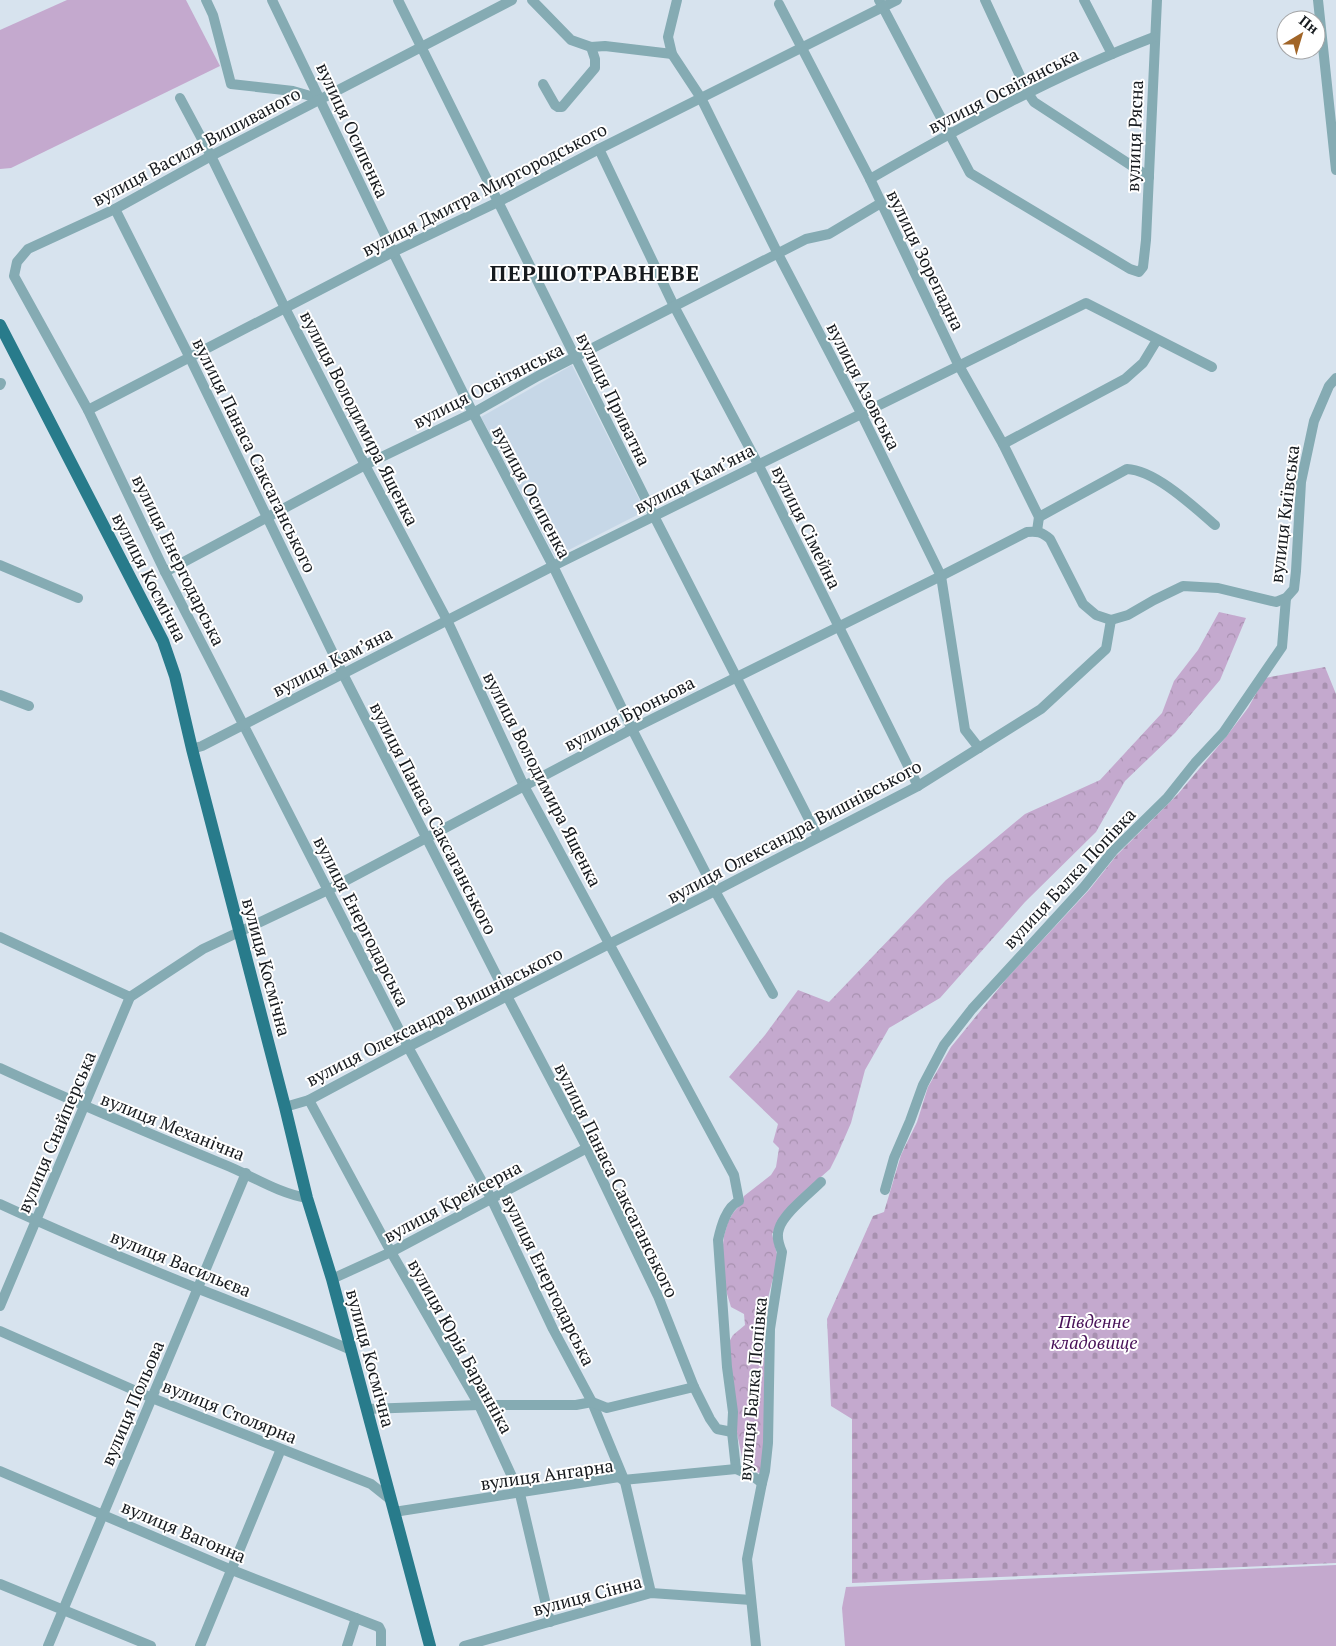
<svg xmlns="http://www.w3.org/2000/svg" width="1336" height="1646" font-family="'PT Serif',serif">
<defs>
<pattern id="forest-crowns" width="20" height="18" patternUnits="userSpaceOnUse" patternTransform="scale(1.25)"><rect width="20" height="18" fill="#c4a9ce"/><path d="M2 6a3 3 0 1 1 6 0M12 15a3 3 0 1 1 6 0" fill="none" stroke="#a891b0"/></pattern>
<pattern id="cemetery-stones" width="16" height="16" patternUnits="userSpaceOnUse" patternTransform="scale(1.25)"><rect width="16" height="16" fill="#c4a9ce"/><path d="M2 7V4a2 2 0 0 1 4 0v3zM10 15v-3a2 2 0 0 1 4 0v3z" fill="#a891b0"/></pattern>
</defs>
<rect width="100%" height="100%" fill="#d7e3ee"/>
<path fill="#c6d7e7" d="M572,365l73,146 -90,46 -74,-140z"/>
<path fill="url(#forest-crowns)" d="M1219,612l27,6 -26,62 -45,53 -50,48 -29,51 -71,70 -85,96 -51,30 -24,42 -14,53 -13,30 -8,16 -17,15 -33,35 -8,15 6,24 -10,40 -4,162 -4,13 -8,-2 -8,-5 -8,-37 -7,-87 4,-7 12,-10 -1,-11 -13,-7 -7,-23 -2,-31 2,-17 4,-14 5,-9 8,-9 3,-8 27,-21 5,-8 3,-19 -6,-6 5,-18 -49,-47 36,-42 33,-45 31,12 117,-122 79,-66 75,-34 62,-67 12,-32 24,-31z"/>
<path fill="url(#cemetery-stones)" d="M1325,667l11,27v869l-484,20v-164l-21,-13 -4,-87 46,-103 11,-4 17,-57 16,-33 11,-35 23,-40 57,-70 81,-87 27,-34 62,-62 48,-57 22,-29 17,-30z"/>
<g fill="#c4a9ce">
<path d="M67,0h119l34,66 -209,102 -11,1v-139z"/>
<path d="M1336,1565v81h-491l-3,-38 4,-21z"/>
</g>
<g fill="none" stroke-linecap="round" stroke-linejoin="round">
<g stroke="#85abb3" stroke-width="10">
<path d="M206,0l7,15 18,69 62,7 28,8"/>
<path d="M272,0l121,252 80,161 80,153 79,163 83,162 58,103"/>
<path d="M398,0l256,516 164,321"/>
<path d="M512,0l-301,156 -96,53 -87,40 -11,13 -3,14 74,134 77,162 78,152 165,323 83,151 62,131 39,73 33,80 26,111"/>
<path d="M532,0l39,40 20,7 14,-1 67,8"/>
<path d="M677,0l-9,37 4,17 29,44 77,156 83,159 80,163 24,154 14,18"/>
<path d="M879,0l91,173 160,96 9,3 4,-5 3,-27 11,-240"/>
<path d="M985,0l43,93 6,9 115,75"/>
<path d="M1084,0l28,54"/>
<path d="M1318,0l18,170"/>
<path d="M779,4l91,175 88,185 45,80 36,73 -2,14"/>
<path d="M543,84l12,21 3,2h4l33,-39v-9l-4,-12"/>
<path d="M180,98l31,58 74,152 80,157 82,155 77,166 210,389 5,26c-13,6 -18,26 -21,39l9,127 6,45 -1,20 4,37 18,8 8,6"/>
<path d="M599,149l75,157 84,158 160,322"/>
<path d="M870,179c92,-53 185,-104 284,-142"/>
<path d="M115,209l75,149 153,316 164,322 80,152 71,148 36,91 16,32 7,10 15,3"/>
<path d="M0,385l1,-2"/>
<path d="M88,410l305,-158 105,-50 101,-53 298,-149"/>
<path d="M1003,444l122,-65 18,-16 14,-23"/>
<path d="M1039,517l88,-48c28,1 67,38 88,56"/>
<path d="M0,565l78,33"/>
<path d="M165,572l200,-107 108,-52 65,-37 268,-137 23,-5 52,-31"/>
<path d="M1111,620l17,-5 26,-15 29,-14 35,2 58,14 10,-4 8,-9 2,-18 5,-89 13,-61 15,-35 7,-8"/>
<path d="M0,695l29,11"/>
<path d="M192,749l10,-3 351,-180 533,-263 126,64"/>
<path d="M0,937l130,60 73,-48 125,-59 304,-161 309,-153 86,-44c10,-1 15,0 23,7l33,65 13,11 15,5"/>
<path d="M0,1068c74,34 148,65 223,96 28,11 54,29 84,34"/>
<path d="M309,1100l82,152 88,153 41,89 30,128"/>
<path d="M285,1107l24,-7 99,-53 201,-103 106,-53 203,-105 123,-77 65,-60 5,-29"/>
<path d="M885,1190l9,-32 16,-37 13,-36 21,-40 28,-36 112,-122 29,-36 54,-53 28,-35 28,-30 59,-86 4,-49"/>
<path d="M0,1204c65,30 132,58 199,85 51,20 102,39 152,61"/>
<path d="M332,1279l59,-27 196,-104"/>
<path d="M0,1306l130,-309"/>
<path d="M0,1331l152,67 219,86 20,16"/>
<path d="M367,1409l112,-4h97l16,-3 15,6 87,-21"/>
<path d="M0,1471l232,99 147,57 2,4v15"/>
<path d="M394,1512l225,-35 4,3 113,-11"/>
<path d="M0,1584l151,62"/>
<path d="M48,1646l198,-473"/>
<path d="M200,1646l81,-197"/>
<path d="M347,1646l9,-28"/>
<path d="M464,1646l187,-53 100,7"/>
<path d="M756,1646l-9,-87 15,-76 3,-12 3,-28 2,-114 12,-77c-3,-7 -6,-15 -3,-23 4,-15 31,-36 42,-47"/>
</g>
<path stroke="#287b8b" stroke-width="12" d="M0,325l163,316 12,35 17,73 93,358 22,91 25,81 98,367"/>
</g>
<g text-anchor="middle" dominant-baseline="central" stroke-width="4" stroke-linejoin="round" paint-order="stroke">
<g font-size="18" fill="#161a1e" stroke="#fff">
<text transform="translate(1003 90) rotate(-27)">вулиця Освітянська</text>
<text transform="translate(353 130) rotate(65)">вулиця Осипенка</text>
<text transform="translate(1134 136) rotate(-88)">вулиця Рясна</text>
<text transform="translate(196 146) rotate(-28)">вулиця Василя Вишиваного</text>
<text transform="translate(484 189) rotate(-27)">вулиця Дмитра Миргородського</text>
<text transform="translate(926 260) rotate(64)">вулиця Зорепадна</text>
<text transform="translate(488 385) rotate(-27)">вулиця Освітянська</text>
<text transform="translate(864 386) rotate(63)">вулиця Азовська</text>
<text transform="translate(614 399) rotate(64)">вулиця Приватна</text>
<text transform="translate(360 418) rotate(63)">вулиця Володимира Ященка</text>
<text transform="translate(255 455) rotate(64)">вулиця Панаса Саксаганського</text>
<text transform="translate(694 478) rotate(-27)">вулиця Кам’яна</text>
<text transform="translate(532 492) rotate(62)">вулиця Осипенка</text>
<text transform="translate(1284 514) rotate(-83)">вулиця Київська</text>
<text transform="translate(807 527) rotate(64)">вулиця Сімейна</text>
<text transform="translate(179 560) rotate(64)">вулиця Енергодарська</text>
<text transform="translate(150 577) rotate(63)">вулиця Космічна</text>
<text transform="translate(332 661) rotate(-27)">вулиця Кам’яна</text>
<text transform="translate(629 713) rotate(-27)">вулиця Броньова</text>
<text transform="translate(543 779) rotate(63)">вулиця Володимира Ященка</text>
<text transform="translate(434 818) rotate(63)">вулиця Панаса Саксаганського</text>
<text transform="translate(794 831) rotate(-28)">вулиця Олександра Вишнівського</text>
<text transform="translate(1069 878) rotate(-47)">вулиця Балка Попівка</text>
<text transform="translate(362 921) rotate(63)">вулиця Енергодарська</text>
<text transform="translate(267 967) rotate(75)">вулиця Космічна</text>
<text transform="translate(434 1016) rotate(-27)">вулиця Олександра Вишнівського</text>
<text transform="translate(173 1126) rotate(22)">вулиця Механічна</text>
<text transform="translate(56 1132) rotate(-67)">вулиця Снайперська</text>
<text transform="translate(617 1180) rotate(64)">вулиця Панаса Саксаганського</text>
<text transform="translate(452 1201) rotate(-28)">вулиця Крейсерна</text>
<text transform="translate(181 1263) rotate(22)">вулиця Васильєва</text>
<text transform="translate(549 1280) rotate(64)">вулиця Енергодарська</text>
<text transform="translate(461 1346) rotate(61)">вулиця Юрія Баранніка</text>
<text transform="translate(371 1358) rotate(75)">вулиця Космічна</text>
<text transform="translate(752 1389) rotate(-85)">вулиця Балка Попівка</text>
<text transform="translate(132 1403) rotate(-67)">вулиця Польова</text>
<text transform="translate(230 1411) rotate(22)">вулиця Столярна</text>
<text transform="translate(547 1474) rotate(-8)">вулиця Ангарна</text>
<text transform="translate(184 1531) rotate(23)">вулиця Вагонна</text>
<text transform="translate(587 1595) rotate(-15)">вулиця Сінна</text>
</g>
<g font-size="18" font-style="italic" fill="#471057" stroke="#fff">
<text x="1094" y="1321">Південне<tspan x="1094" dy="21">кладовище</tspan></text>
</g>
<g font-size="22" font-weight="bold" letter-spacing="1" fill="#161a1e" stroke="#fff">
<text x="595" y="272">ПЕРШОТРАВНЕВЕ</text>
</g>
</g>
<g transform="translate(1301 35) rotate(38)"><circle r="24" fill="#ffffff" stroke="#a2a3a5"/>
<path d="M0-4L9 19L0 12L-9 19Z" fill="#a16528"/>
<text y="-8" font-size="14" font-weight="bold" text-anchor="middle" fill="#161a1e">Пн</text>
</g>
</svg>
